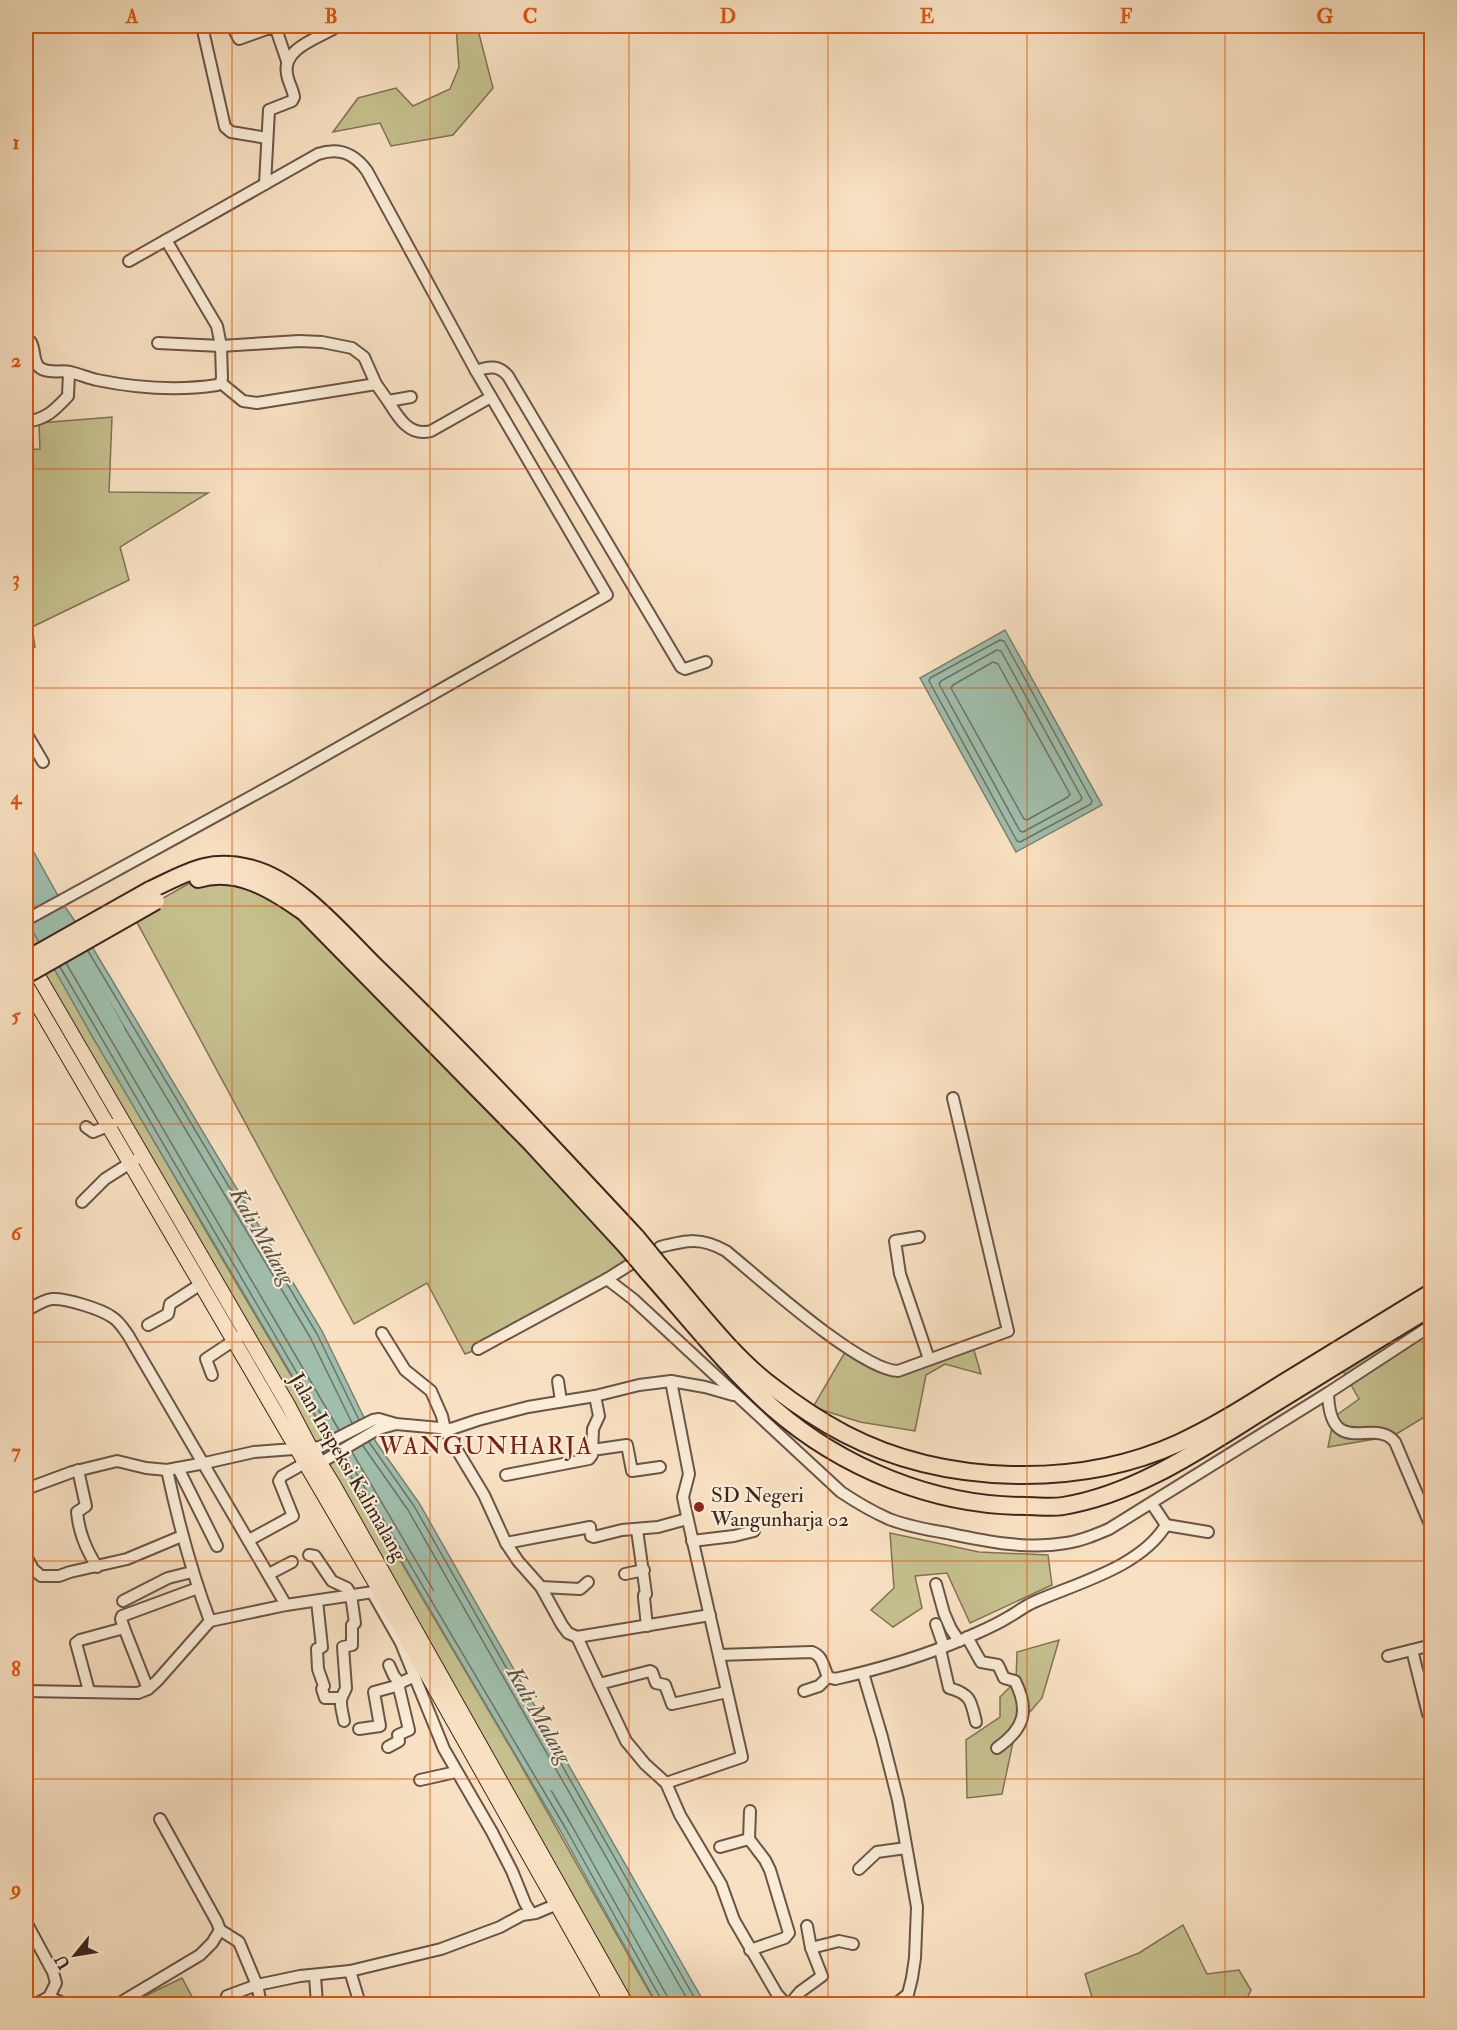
<svg xmlns="http://www.w3.org/2000/svg" width="1457" height="2030" font-family="'IM FELL Double Pica',serif">
<rect width="100%" height="100%" fill="#f8e1c2"/>
<filter id="stains"><feTurbulence type="fractalNoise" baseFrequency=".00333" numOctaves="4"/><feColorMatrix values="0 0 0 0 .2 0 0 0 0 .09 0 0 0 0 .02 0 0 0 .5 -.17"/></filter>
<radialGradient id="worn" r=".72"><stop offset=".6" stop-color="#630" stop-opacity="0"/><stop offset="1" stop-color="#630" stop-opacity=".3"/></radialGradient>
<g fill="#c5c08e" stroke="#807255" stroke-width="1.5">
<path d="M456,26h21l16,62 -40,47 -62,11 -11,-23 -47,9 25,-34 38,-10 17,18 37,-17 9,-22z"/>
<path d="M112,417l-3,75 99,1 -88,54 9,33 -97,47 3,20 -9,5v-202l14,-1 -1,-26z"/>
<path d="M212,876l65,16 361,368 -160,89 -13,5 -38,-71 -73,41 -221,-409 62,-35z"/>
<path d="M26,919l188,326 305,517 137,242h-30l-600,-1049z"/>
<path d="M1431,1314v99l-38,23 -65,11 6,-30 25,-18 -17,-30z"/>
<path d="M848,1347l42,23 83,-23 8,27 -36,-10 -19,11 -11,56 -55,-9 -47,-15z"/>
<path d="M890,1533l89,19 69,3 4,30 -82,38 -23,-50 -32,3 7,32 -29,19 -22,-17 23,-22z"/>
<path d="M1059,1640l-17,58 -26,30 -14,66 -35,4 -1,-58 34,-23v-20l16,-16 1,-29z"/>
<path d="M1183,1925l24,49 32,-4 12,20 -7,14h-150l-9,-30 54,-21z"/>
<path d="M182,1978l14,26h-68z"/>
</g>
<g fill="#9fbeac" stroke="#778172" stroke-width="1.5">
<path d="M1005,630l97,175 -86,47 -96,-174z"/>
<path d="M26,838l35,63 27,39 234,391 54,111 43,61 286,501h-48l-96,-172 -469,-796 -66,-117z"/>
</g>
<g fill="none" stroke-linecap="round" stroke-linejoin="round">
<g stroke="#6e7264" stroke-width="1.5">
<path d="M1000,640l4,1 88,160 -1,3 -71,38 -3,-1 -88,-160 1,-3z"/>
<path d="M997,650l4,1 81,147 -2,3 -57,31 -3,-1 -81,-147 2,-3z"/>
<path d="M993,662l5,2 72,130 -2,3 -41,23 -3,-1 -73,-131 2,-3z"/>
<path d="M88,951l229,383 42,86"/>
<path d="M81,955l229,382 42,86"/>
<path d="M66,963l273,467"/>
<path d="M60,967l272,466"/>
<path d="M369,1442l45,64 284,498"/>
<path d="M363,1446l45,64 282,494"/>
<path d="M352,1452l220,374 95,170 2,8"/>
<path d="M346,1456l220,373 95,170v5"/>
</g>
<g stroke="#9fbeac" stroke-width="15">
<path d="M76,958l40,70"/>
<path d="M185,1148l35,59"/>
<path d="M441,1591l111,192"/>
</g>
<defs>
<g id="minor">
<path d="M202,26l23,101 6,5 36,6"/>
<path d="M232,26l7,13 28,-10h9l11,32"/>
<path d="M393,26h7"/>
<path d="M265,184l4,-74 23,-9 2,-4c-1,-8 -6,-15 -7,-23 -5,-25 29,-35 46,-45l-1,-3"/>
<path d="M166,240l51,86 4,20 1,32 -1,5"/>
<path d="M26,341h4c6,8 2,18 9,26 7,7 22,3 31,5 9,2 18,6 27,8 39,8 81,11 120,5l4,-2"/>
<path d="M158,343l63,3 78,-5 23,1 30,6 12,9 12,27 12,17 23,-4"/>
<path d="M476,371c13,-5 23,-6 32,5l173,291 4,2 21,-7"/>
<path d="M221,383l22,18 14,2 119,-19"/>
<path d="M388,401c10,16 21,36 43,30l60,-34"/>
<path d="M26,422c20,-3 28,-11 42,-26l1,-24"/>
<path d="M26,733l17,29"/>
<path d="M26,920l259,-142 322,-183 -131,-224 -109,-200c-13,-18 -28,-24 -49,-17l-189,107"/>
<path d="M86,1127l7,5 20,-8"/>
<path d="M82,1202l23,-23 30,-19"/>
<path d="M919,1237l-24,4 5,33 29,85"/>
<path d="M660,1247c28,-7 41,-10 66,4 33,27 134,119 172,120l110,-40 -55,-233"/>
<path d="M607,1279l26,20 208,193c15,10 30,19 48,27 18,7 39,11 58,14 38,8 79,17 119,10 15,-2 29,-8 43,-14l219,-136 104,-68"/>
<path d="M26,1311c7,-4 17,-11 26,-12 13,-1 49,10 60,18 7,4 11,11 16,18l158,270"/>
<path d="M148,1325l20,-11 2,-10 31,-20"/>
<path d="M382,1333l23,37 26,21 11,25 3,14 39,65 22,48 12,18 23,26 21,38 6,8 9,4 49,104 19,23 21,19 14,32 41,69 13,36 43,74 9,10"/>
<path d="M478,1349l129,-70 27,-17"/>
<path d="M212,1375l-6,-16 33,-22"/>
<path d="M558,1381l3,20"/>
<path d="M1328,1393c2,68 47,23 67,49l37,87"/>
<path d="M592,1450l35,-5 5,26 28,-4"/>
<path d="M320,1463l58,-34 18,-5 55,5 27,-9 50,-13 67,-11 44,-11 32,-4 34,6 28,8"/>
<path d="M178,1468l39,78"/>
<path d="M78,1470l8,36 -9,6c2,21 9,37 20,55"/>
<path d="M167,1470c11,51 24,101 43,151"/>
<path d="M506,1475l83,-16 3,-4 1,-26 6,-13 -4,-20"/>
<path d="M26,1489l46,-17 45,-11 29,7 21,2 38,-7 49,-11 66,-5 53,-27 6,-1 17,5"/>
<path d="M1166,1525l42,7"/>
<path d="M637,1530l9,64 -2,1v3l3,28"/>
<path d="M249,1540l44,-24 -14,-35 3,-5 23,-13"/>
<path d="M692,1541l42,-5 20,-5"/>
<path d="M506,1543l84,-16 1,9 3,1 28,-7 36,-3 29,-8"/>
<path d="M309,1555l6,1 17,25 15,7 4,7 4,28 -3,2v20l-9,2 3,41c-1,3 -3,6 -4,9 -3,6 1,17 2,24"/>
<path d="M26,1556l7,13 8,7h18l11,-4 57,-13 55,-23"/>
<path d="M269,1574l23,-12"/>
<path d="M625,1574l19,-4"/>
<path d="M936,1584l8,29 7,16 8,12"/>
<path d="M541,1587l39,2 8,-7"/>
<path d="M372,1592l29,51 43,106 48,83 20,39 13,32 6,10"/>
<path d="M123,1601l45,-23 24,-6"/>
<path d="M317,1601l5,46 -5,2 1,20 6,17 -2,3 3,9h16"/>
<path d="M936,1624l8,23"/>
<path d="M124,1628l-3,-9 1,-3 76,-28"/>
<path d="M577,1637l133,-22"/>
<path d="M967,1637l14,25 17,3 6,13 11,3c15,30 9,48 -18,67"/>
<path d="M940,1649l9,39c22,6 22,13 27,34"/>
<path d="M1412,1650l16,64 4,4"/>
<path d="M719,1655l93,-3c11,4 11,14 16,25l7,2c45,-10 89,-23 131,-41 13,-6 28,-12 41,-20 9,-5 18,-12 27,-16 43,-19 107,-35 132,-77l-14,-21"/>
<path d="M1388,1656l44,-11"/>
<path d="M863,1673l19,64 16,63 19,107 -2,51 -3,20 -4,16 -12,10"/>
<path d="M599,1684l51,-13 2,1 4,11 9,2 7,19 55,-12"/>
<path d="M26,1691l112,2 10,-4 9,-8 53,-60 76,-16 94,-14"/>
<path d="M89,1691l-13,-48 4,-3 44,-12 24,61"/>
<path d="M804,1691l15,-5 9,-9"/>
<path d="M359,1729l21,-3 -6,-34 22,-6 4,-3 -6,-7 -5,-11"/>
<path d="M388,1747l11,-6 -1,-6 11,-5 -10,-42 1,-5 15,-7"/>
<path d="M420,1780l36,-8"/>
<path d="M666,1783l76,-26 -57,-250 -2,-10 6,-23 -18,-93"/>
<path d="M750,1811l-1,28 16,21 5,10 19,63 -4,5 -35,12"/>
<path d="M720,1847l29,-8"/>
<path d="M859,1869l18,-17 29,-4"/>
<path d="M26,1922l27,50 3,11 -7,14"/>
<path d="M220,1930l19,12 18,43 4,19"/>
<path d="M811,1948l28,-7 14,3"/>
<path d="M350,1971l10,33"/>
<path d="M315,1976l2,28"/>
<path d="M227,1996l30,-11 43,-9 50,-5 91,-22 59,-22 22,-12 14,-2 26,-11"/>
<path d="M49,1997l16,7"/>
<path d="M36,2004l13,-7"/>
<path d="M118,2004l82,-49 12,-12 8,-13 -3,-8 -57,-103"/>
<path d="M790,2004l10,-12 22,-16 -11,-28 -4,-22"/>
</g>
<g id="major">
<path d="M30,962l258,443 22,42 23,37 293,520"/>
<path d="M26,985l354,606 233,413"/>
</g>
<g id="highway">
<path d="M198,879c39,-12 75,11 106,33l228,232 95,103"/>
<path d="M150,890c37,-17 57,-32 99,-22 49,11 95,68 130,102 89,86 173,177 258,268"/>
<path d="M659,1265c34,39 72,91 114,122 22,17 47,34 72,47 98,51 233,55 334,9 37,-17 71,-39 106,-61 49,-30 98,-60 147,-90"/>
<path d="M648,1272c41,46 79,95 125,136 69,60 161,98 253,98 12,0 25,2 37,0 73,-12 138,-57 199,-95 57,-35 113,-70 170,-104"/>
</g>
</defs>
<use href="#minor" stroke="#6b5446" stroke-width="14"/>
<use href="#major" stroke="#3c251c" stroke-width="16"/>
<use href="#highway" stroke="#3c251c" stroke-width="20"/>
<use href="#minor" stroke="#faecd7" stroke-width="10"/>
<use href="#major" stroke="#f8e1c2" stroke-width="14"/>
<use href="#highway" stroke="#f8e1c2" stroke-width="16"/>
<defs>
<g id="highway-bridge">
<path d="M26,960l124,-70"/>
<path d="M26,975l130,-74"/>
<path d="M637,1238l22,27"/>
<path d="M627,1247l21,25"/>
</g>
</defs>
<use href="#highway-bridge" stroke="#3c251c" stroke-width="20" stroke-linecap="butt"/>
<use href="#highway-bridge" stroke="#f8e1c2" stroke-width="16"/>
</g>
<path fill="none" stroke="#df560d" stroke-width="1.5" stroke-opacity="0.55" d="M232,26v1978M430,26v1978M629,26v1978M828,26v1978M1027,26v1978M1225,26v1978M26,251h1406M26,469h1406M26,688h1406M26,906h1406M26,1124h1406M26,1342h1406M26,1561h1406M26,1779h1406"/>
<circle fill="#8f2418" stroke="#faecd7" stroke-width="2" cx="699" cy="1507" r="6"/>
<g text-anchor="middle" dominant-baseline="central" stroke-width="4.5" stroke-linejoin="round" paint-order="stroke">
<g font-size="21" fill="#3c251c" stroke="#faecd7">
<text transform="translate(348 1467) rotate(60)">Jalan Inspeksi Kalimalang</text>
</g>
<g font-size="21" fill="#3c251c" stroke="#faecd7" text-anchor="start">
<text x="711" y="1495">SD Negeri<tspan x="711" dy="24">Wangunharja 02</tspan></text>
</g>
<g font-size="22" font-style="italic" fill="#5a5347" stroke="#faecd7">
<text transform="translate(262 1236) rotate(60)">Kali Malang</text>
<text transform="translate(539 1715) rotate(60)">Kali Malang</text>
</g>
<g font-size="24" letter-spacing="1.5" fill="#7a1f14" stroke="#faecd7">
<text x="486" y="1446">WANGUNHARJA</text>
</g>
</g>
<rect width="1457" height="2030" fill="none" stroke="#f8e1c2" stroke-width="66"/>
<g transform="translate(75 1955) rotate(240)" stroke="#faecd7" stroke-width="4.5" paint-order="stroke">
<path d="M0-4.5L10 22L0 15L-10 22Z" fill="#3c251c"/>
<text y="-9" font-size="16" font-weight="bold" text-anchor="middle" fill="#3c251c">U</text>
</g>
<rect x="33" y="33" width="1391" height="1964" fill="none" stroke="#df560d" stroke-width="2"/>
<g font-size="20" text-anchor="middle" font-weight="bold" fill="#df560d">
<text x="132" y="23">A</text>
<text x="331" y="23">B</text>
<text x="530" y="23">C</text>
<text x="728" y="23">D</text>
<text x="927" y="23">E</text>
<text x="1126" y="23">F</text>
<text x="1325" y="23">G</text>
<text x="16" y="149">1</text>
<text x="16" y="367">2</text>
<text x="16" y="585">3</text>
<text x="16" y="804">4</text>
<text x="16" y="1022">5</text>
<text x="16" y="1240">6</text>
<text x="16" y="1458">7</text>
<text x="16" y="1676">8</text>
<text x="16" y="1895">9</text>
</g>
<rect width="100%" height="100%" filter="url(#stains)"/>
<rect width="100%" height="100%" fill="url(#worn)"/>
</svg>
